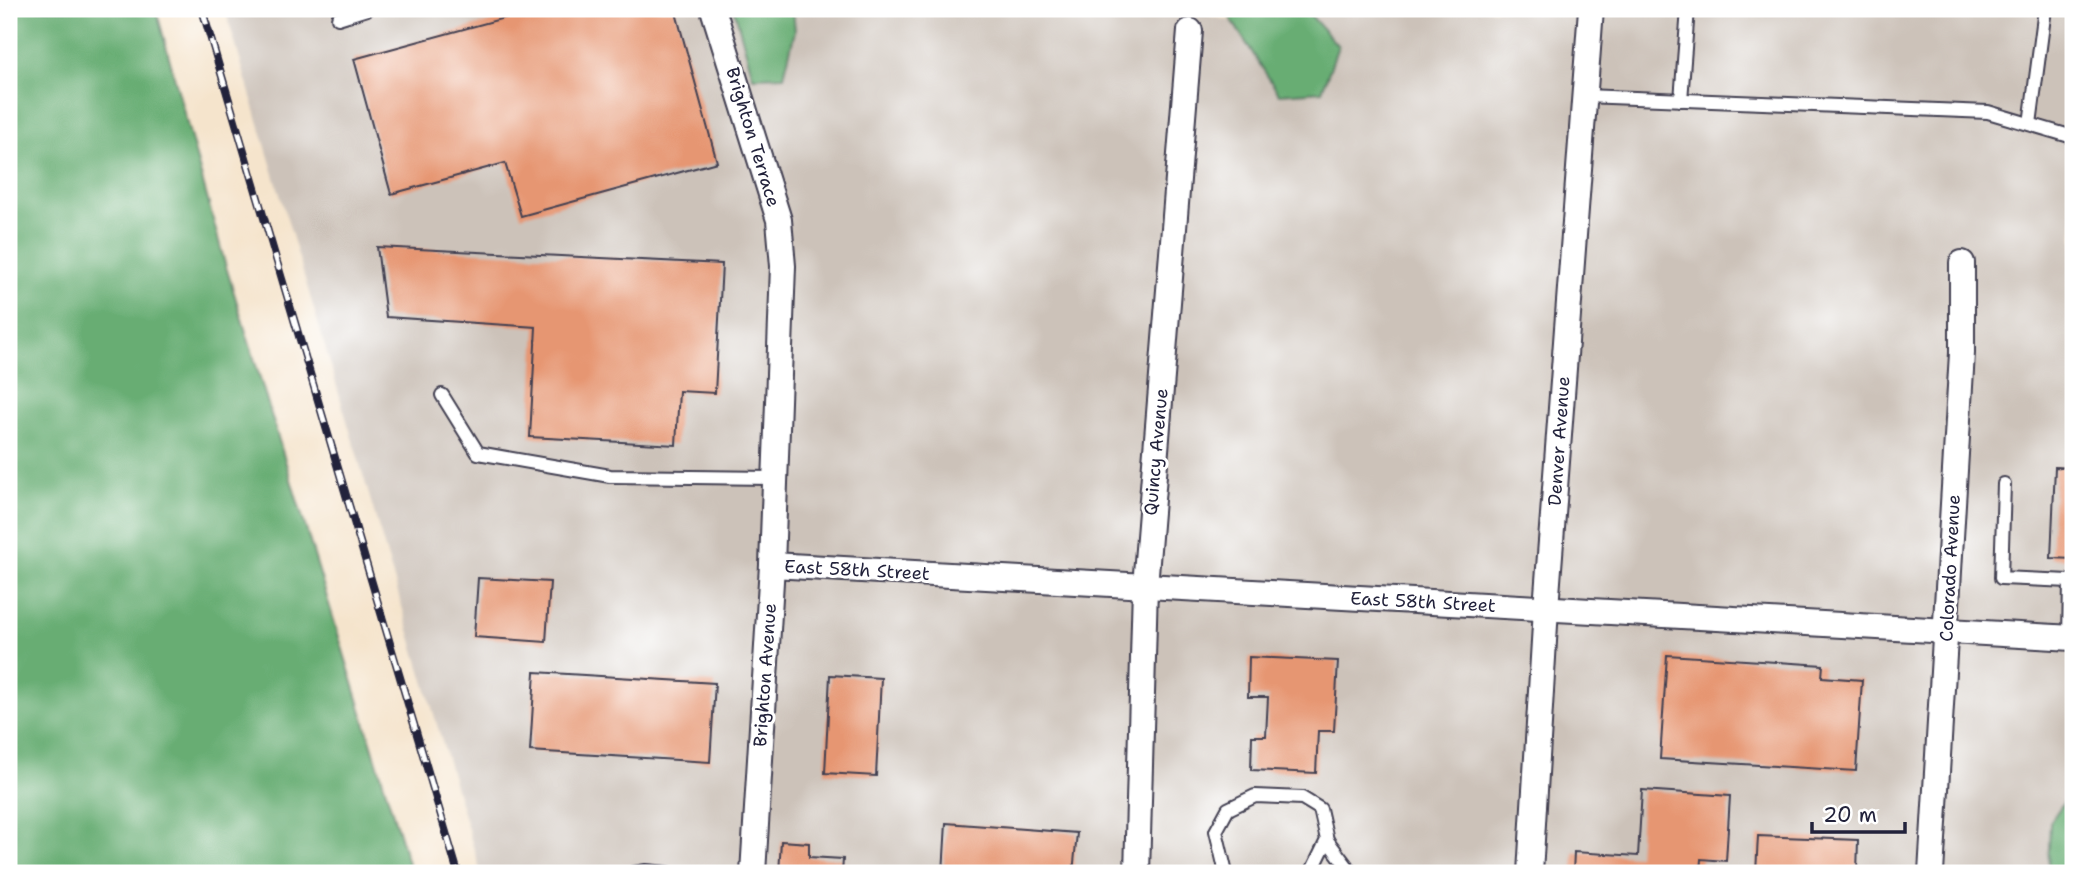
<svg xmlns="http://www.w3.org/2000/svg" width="2082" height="882" font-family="'Shantell Sans',sans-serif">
<rect width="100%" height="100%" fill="#fff"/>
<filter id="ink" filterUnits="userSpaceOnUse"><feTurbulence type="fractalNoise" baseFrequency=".0143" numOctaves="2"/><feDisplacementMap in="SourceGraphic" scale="14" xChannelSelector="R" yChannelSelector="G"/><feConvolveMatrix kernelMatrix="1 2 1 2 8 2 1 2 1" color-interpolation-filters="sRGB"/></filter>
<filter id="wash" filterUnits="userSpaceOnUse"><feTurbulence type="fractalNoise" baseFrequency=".00686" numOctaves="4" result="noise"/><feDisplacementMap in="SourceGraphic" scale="28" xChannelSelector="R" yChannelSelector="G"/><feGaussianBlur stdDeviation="1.57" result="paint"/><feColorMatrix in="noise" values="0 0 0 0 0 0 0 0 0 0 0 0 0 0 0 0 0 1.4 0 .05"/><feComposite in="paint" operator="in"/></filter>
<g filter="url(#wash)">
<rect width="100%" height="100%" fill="#f5e4cc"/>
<path fill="#ccc2b9" d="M225,9h956l156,37 -32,-37h768v811l-9,53h-1583z"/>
<g fill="#68ad73" stroke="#456857" stroke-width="2">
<path d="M9,9h147l68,251 187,613h-402z"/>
<path d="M734,9h59l2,22 -11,45 -31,1z"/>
<path d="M1219,9h86l33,37 -16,45 -43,3 -54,-84z"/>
<path d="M2073,789v84h-25l2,-51z"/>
</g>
<g id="blocks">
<g fill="#e69672">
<path d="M537,9h138l42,153 -196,54 -16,-53 -114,31 -37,-135z"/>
<path d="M377,247l345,17 -7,129 -36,-2 -3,54 -146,-8 6,-110 -150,-10z"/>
<path d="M2055,467l18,1v91l-22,-1z"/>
<path d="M478,578l72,4 -4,60 -72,-5z"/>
<path d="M1667,655l156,10 -1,12 40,3 -6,91 -196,-12z"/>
<path d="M1249,657l89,4 -4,70h-16l-2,42 -65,-3 1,-34h14l2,-39h-20z"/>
<path d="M535,672l180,11 -5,79 -180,-11z"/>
<path d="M830,675l51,3 -5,98 -51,-3z"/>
<path d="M1642,790l88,6 -4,65 -25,-2 -1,14h-127l1,-21 64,4z"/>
<path d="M946,823l131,10 -4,40h-130z"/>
<path d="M1758,836l100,4 -1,33h-101z"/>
<path d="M781,841l28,2v14l34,2 -1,14h-63z"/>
</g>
</g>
</g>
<g filter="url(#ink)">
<use href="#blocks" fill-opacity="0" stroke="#423f51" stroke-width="2"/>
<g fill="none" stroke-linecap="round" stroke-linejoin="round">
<defs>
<g id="lane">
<path d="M338,18l29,-9"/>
<path d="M1584,96l404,16 85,25"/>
<path d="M1681,100l7,-91"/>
<path d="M2030,124l15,-115"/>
<path d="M442,395l36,58 132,23 165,2"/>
<path d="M2004,484l-3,94 69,3"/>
<path d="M2069,638l1,-57h3"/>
<path d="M1327,840l25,33"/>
<path d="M634,873l12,-2 22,2"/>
<path d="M1226,873l-10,-42 12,-22 27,-13 47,2 18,11 7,31 -16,33"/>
</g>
<g id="street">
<path d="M713,9l66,211 4,46 -11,299 -19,308"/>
<path d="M772,565l1301,73"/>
<path d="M1137,873l8,-287 45,-555"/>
<path d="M1530,873l16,-265 45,-599"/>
<path d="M1931,873l31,-520v-90"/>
</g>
</defs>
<use href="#lane" stroke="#423f51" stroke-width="16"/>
<use href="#street" stroke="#423f51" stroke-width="28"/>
<use href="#lane" stroke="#fff" stroke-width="12"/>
<use href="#street" stroke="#fff" stroke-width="24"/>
<defs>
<path id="rail" d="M202,9l256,864"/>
</defs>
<use href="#rail" stroke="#22223b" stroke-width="8"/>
<use href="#rail" stroke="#fff" stroke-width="5" stroke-dasharray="16" stroke-linecap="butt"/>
</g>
</g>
<g text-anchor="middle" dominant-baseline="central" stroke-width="6" stroke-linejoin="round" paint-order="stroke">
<g font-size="18" fill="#22223b" stroke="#fff">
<text transform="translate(753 137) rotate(73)">Brighton Terrace</text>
<text transform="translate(1559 441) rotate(-86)">Denver Avenue</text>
<text transform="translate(1156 452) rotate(-85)">Quincy Avenue</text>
<text transform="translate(1950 568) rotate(-87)">Colorado Avenue</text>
<text transform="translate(857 570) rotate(3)">East 58th Street</text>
<text transform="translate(1423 602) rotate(3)">East 58th Street</text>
<text transform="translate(765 675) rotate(-86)">Brighton Avenue</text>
</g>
</g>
<rect width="2082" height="882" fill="none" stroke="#fff" stroke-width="35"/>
<path d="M1812 822v10h93v-10" fill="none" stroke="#22223b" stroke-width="3.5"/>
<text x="1823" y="822" font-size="21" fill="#22223b" stroke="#ffffff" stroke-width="5" paint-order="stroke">20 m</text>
</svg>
